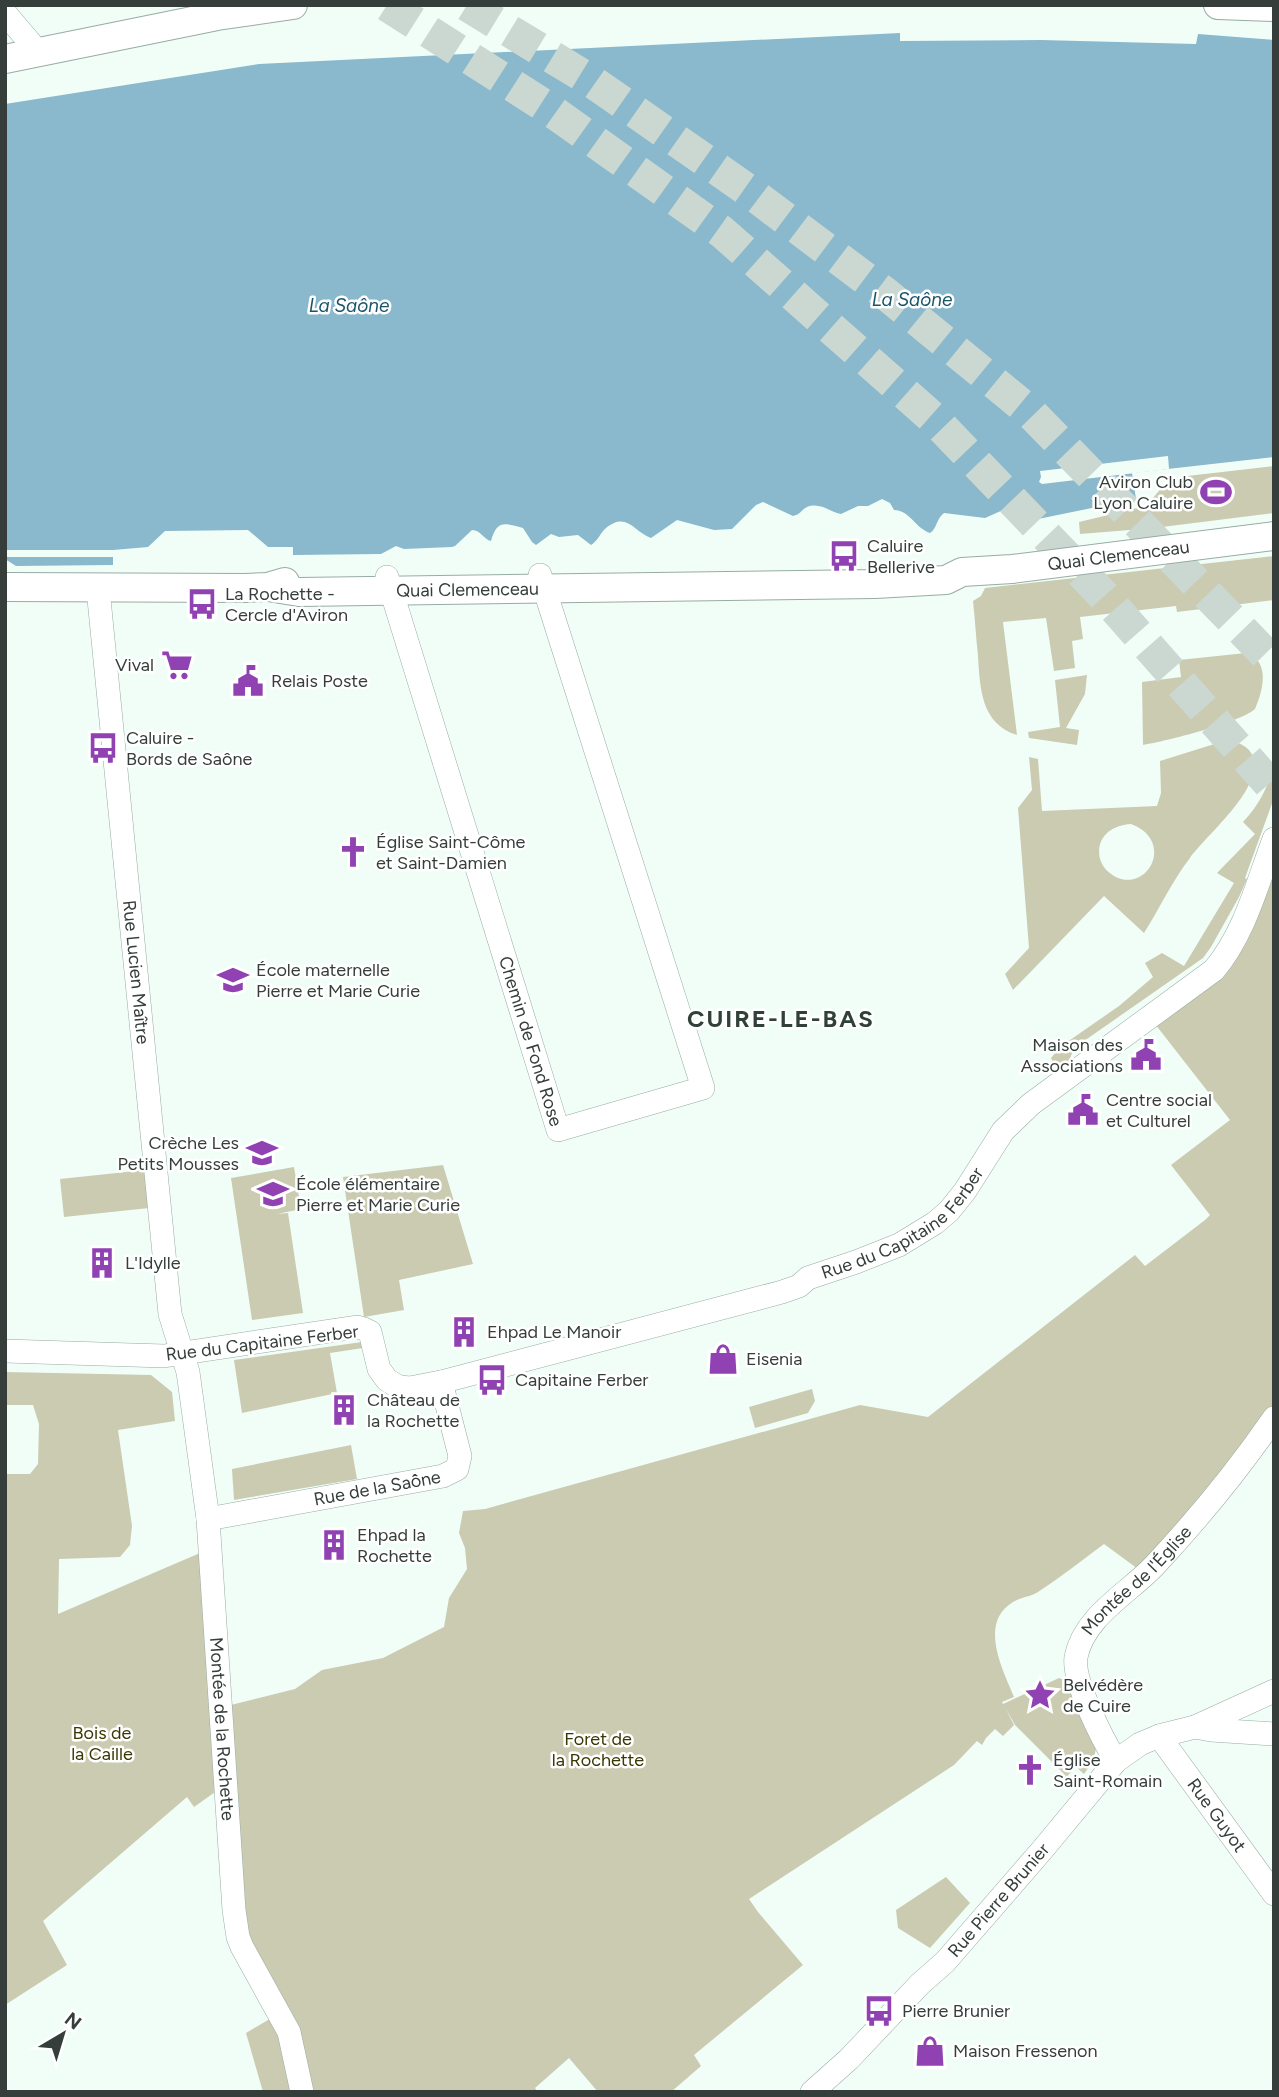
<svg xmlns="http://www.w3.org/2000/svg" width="1279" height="2097" font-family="Figtree,sans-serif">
<rect width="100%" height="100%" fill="#f1fef8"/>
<g fill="#cacbb1" fill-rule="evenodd">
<path d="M1274,466v47l-120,15 -74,6 -1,-12 67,-16 24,-28z"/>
<path d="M1274,556v44l-97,12 -1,-6 -96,11 3,22 -11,2 3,27 -21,3 -8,-53 -43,4 14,113c-36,-11 -37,-47 -39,-79 -2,-18 -3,-37 -5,-55l8,-5 4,-8z"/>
<path d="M1246,653c25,8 17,38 9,56 -16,14 -89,32 -112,36l-1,-63 39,-5 -2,-17z"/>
<path d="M1087,675l-2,19 -19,34 13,2 -2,15 -48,-7 -1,-6 32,-5 -5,-47z"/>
<path d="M1224,741c10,0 18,2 25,9 25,30 -43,85 -59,108 -18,23 -30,50 -46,75l-40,-37 -91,94 -8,-16 24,-26 -11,-140 14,-18 -3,-33 9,2 4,52 115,-5 4,-13 -1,-32zM1131,824c43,16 19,66 -13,54 -9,-4 -15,-10 -18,-19 -5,-22 12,-34 31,-35z"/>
<path d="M1274,763v35l-29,80 2,1 -8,18 -28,50 -8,11 -129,90 -8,21 -7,5 -8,-16 9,-11 59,-41 34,-29 -8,-14 17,-10 22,13 50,-83 -17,-10 38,-39 -12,-12c16,-17 26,-36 31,-59z"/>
<path d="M1274,853v555l-36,51 -100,110 -34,-25c-22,16 -43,33 -66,48 -8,5 -17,5 -25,10 -35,21 -10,68 1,95l-12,5 1,2 56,-26 8,3 30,64 -4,16 -9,13 -9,-8 -8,11 -52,-52 -10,-18 9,18 -11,11 -8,-7 -9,9 -4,7 -5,-4 -23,24 -205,134 9,13 45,53 -109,90 7,11 -30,26h-73l-29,-34 -34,30 3,4h-228l-62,-147 -17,-240 64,-16 27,-19 61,-12 61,-31 5,-29 18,-29 -2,-21 -6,-15 4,-22 22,-2 375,-104 68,12 207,-162 10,11 60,-46 5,-5 -39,-50 59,-45 -75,-96 55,-38z"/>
<path d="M443,1165l30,99 -74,16 5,30 -40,7 -21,-140z"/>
<path d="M294,1167l7,42 -24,5 11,-1 15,100 -51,7 -21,-142z"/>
<path d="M145,1170l4,38 -85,9 -4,-38z"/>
<path d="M362,1342l1,6 -33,5 7,40 -95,20 -8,-53z"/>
<path d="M5,1372l146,3 21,17 3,29 -57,9 14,96 -2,19 -10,12 -61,2 -1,55 142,-61 18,237 -24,17 -7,-10 -144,124 24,44 -62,40v-531h25l8,-10 1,-40 -6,-19h-28z"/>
<path d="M812,1389l3,12 -7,12 -53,15 -6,-21z"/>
<path d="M351,1445l6,34 -123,21 -2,-31z"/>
<path d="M946,1877l24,26 -40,45 -32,-20 -2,-18z"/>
<path d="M273,2017l22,75h-32l-17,-59z"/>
</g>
<path fill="#8ab8cc" d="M900,33v8l141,-1 155,4 2,-10 76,6v417l-142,16 4,26 -103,21 -30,-10 -18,8 -41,-5c-8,6 -7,16 -14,20 -15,-5 -19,-22 -36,-23l-4,-7 -8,-4 -14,7h-10l-17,8c-11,-2 -21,-12 -34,-7 -6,3 -6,7 -14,9l-30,-14 -7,3 -24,24 -18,1 -37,-10 -26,18c-17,-6 -24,-27 -45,-10 -6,5 -8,13 -15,17l-13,-10 -19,2 -8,-3 -15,11 -4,-3 -9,-14c-19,-5 -26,-8 -32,13 -7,-1 -10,-11 -19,-11l-17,16 -3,1 -48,2 -8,-3 -15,8 -88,1v-8h-25l-20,-17 -83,1 -17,16 -35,3v15l-97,1 -11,-7v-455l254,-40z"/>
<g fill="#f1fef8">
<path d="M1168,456l1,13 -127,15 -3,-2 2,-5 -1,-6z"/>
<rect x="5" y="550" width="108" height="7"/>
</g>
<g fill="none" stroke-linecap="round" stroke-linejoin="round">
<g stroke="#cbd8d2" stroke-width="33" stroke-dasharray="33 17" stroke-linecap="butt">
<path d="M387,5l158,101 177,126 212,187 170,177 170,193"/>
<path d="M467,5l123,75 156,109 140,105 143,117 245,252"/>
</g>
<defs>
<g id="minor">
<path d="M5,13l33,39"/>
<path id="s1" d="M387,577l171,553 145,-42 -163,-513"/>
<path id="s2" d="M98,589l72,725 18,58 20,147 26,391 4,27 4,10 47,85 13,60"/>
<path id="s3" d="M5,1351l159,5 193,-29 7,2 6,3 9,37 8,11 12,7 11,1 31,-6 341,-90 17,-6 9,-8 48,-16 43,-17 36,-22 14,-12 16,-20 38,-60 28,-27 183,-134c31,-37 43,-86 60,-131"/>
<path id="s4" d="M208,1519l235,-43 14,-7 3,-13 -19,-74"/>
<path d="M1195,1727l16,3 63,4"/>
<path id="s5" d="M1159,1736l115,158"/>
<path id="s6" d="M1116,1761c-13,-21 -44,-81 -40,-104 8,-41 53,-64 79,-92 43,-46 83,-95 119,-147"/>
<path id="s7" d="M812,2092l37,-33 71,-75 25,-22 98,-113 73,-88 24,-17 19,-8 36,-9 79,-36"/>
</g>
<g id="major">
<path d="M1218,5l56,2"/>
<path d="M5,59l212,-43 76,-11"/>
<path d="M5,587l240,1 23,-1 17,-5"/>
<path id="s8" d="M268,587l31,5 576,-8 71,-4 16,-8 50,-3 262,-33"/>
</g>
</defs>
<use href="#minor" stroke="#97aca3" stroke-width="24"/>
<use href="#major" stroke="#97aca3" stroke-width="30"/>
<use href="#minor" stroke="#fff" stroke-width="23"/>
<use href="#major" stroke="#fff" stroke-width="28"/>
</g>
<defs>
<symbol id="stadium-bare" viewBox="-9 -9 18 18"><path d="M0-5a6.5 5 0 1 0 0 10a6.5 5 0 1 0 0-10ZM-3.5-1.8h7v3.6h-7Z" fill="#9042b3" stroke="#fff" stroke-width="2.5" paint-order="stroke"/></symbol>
<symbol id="bus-bare" viewBox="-9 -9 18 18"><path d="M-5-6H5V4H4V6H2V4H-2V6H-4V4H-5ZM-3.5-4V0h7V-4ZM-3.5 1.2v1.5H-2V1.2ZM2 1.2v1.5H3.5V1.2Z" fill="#9042b3" stroke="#fff" stroke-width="2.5" paint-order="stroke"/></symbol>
<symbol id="supermarket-bare" viewBox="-9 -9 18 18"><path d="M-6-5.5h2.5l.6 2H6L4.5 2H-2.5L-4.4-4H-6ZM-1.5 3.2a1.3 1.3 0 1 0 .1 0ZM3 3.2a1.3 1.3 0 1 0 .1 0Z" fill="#9042b3" stroke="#fff" stroke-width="2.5" paint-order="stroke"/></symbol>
<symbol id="civic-bare" viewBox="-9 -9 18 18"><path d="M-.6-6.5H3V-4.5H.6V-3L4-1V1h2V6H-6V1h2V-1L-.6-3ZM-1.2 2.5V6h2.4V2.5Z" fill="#9042b3" stroke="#fff" stroke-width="2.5" paint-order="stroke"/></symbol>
<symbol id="church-bare" viewBox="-9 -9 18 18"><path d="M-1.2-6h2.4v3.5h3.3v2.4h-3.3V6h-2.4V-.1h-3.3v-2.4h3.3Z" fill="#9042b3" stroke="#fff" stroke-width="2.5" paint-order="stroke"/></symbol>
<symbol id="school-bare" viewBox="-9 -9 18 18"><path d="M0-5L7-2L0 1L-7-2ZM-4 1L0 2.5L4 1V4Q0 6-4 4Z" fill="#9042b3" stroke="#fff" stroke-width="2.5" paint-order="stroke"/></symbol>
<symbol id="building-bare" viewBox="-9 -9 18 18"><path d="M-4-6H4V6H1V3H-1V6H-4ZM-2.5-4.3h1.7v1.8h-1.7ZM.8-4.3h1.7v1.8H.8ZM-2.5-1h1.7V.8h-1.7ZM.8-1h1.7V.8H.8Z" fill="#9042b3" stroke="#fff" stroke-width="2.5" paint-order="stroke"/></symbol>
<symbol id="shop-bare" viewBox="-9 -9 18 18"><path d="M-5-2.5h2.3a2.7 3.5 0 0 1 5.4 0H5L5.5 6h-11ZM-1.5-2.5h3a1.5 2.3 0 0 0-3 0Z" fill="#9042b3" stroke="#fff" stroke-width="2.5" paint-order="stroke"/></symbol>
<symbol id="sight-bare" viewBox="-9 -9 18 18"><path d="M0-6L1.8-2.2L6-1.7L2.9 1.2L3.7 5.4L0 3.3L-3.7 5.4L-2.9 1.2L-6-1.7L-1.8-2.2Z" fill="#9042b3" stroke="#fff" stroke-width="2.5" paint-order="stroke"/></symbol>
</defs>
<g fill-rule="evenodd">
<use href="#stadium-bare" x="1194" y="470" width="44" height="44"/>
<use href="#bus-bare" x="822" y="534" width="44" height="44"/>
<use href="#bus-bare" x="180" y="582" width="44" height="44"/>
<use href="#supermarket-bare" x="155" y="643" width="44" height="44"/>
<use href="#civic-bare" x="226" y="659" width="44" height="44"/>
<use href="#bus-bare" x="81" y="726" width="44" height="44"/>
<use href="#church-bare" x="331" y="830" width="44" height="44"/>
<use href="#school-bare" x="211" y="958" width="44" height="44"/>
<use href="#civic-bare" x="1124" y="1033" width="44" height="44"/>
<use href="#civic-bare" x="1061" y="1088" width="44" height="44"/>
<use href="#school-bare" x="240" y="1131" width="44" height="44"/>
<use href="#school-bare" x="251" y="1172" width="44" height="44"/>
<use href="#building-bare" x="80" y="1241" width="44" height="44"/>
<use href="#building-bare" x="442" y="1310" width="44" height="44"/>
<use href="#shop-bare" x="701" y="1337" width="44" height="44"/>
<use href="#bus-bare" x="470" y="1358" width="44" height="44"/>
<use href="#building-bare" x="322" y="1388" width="44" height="44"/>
<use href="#building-bare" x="312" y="1523" width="44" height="44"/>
<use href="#sight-bare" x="1018" y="1673" width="44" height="44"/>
<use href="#church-bare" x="1008" y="1748" width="44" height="44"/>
<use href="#bus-bare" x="857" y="1989" width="44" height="44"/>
<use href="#shop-bare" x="908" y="2029" width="44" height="44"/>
</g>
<g text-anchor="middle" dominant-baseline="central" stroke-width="5" stroke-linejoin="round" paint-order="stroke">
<g font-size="18" fill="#353e3a" stroke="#fff" text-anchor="start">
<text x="1193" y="482" text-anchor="end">Aviron Club<tspan x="1193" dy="21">Lyon Caluire</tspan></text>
<text x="867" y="546">Caluire<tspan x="867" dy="21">Bellerive</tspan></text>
<text x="225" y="594">La Rochette -<tspan x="225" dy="21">Cercle d'Aviron</tspan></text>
<text x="154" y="665" text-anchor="end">Vival</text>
<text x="271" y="681">Relais Poste</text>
<text x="126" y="738">Caluire -<tspan x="126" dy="21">Bords de Saône</tspan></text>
<text x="376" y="842">Église Saint-Côme<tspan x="376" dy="21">et Saint-Damien</tspan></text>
<text x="256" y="970">École maternelle<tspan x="256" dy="21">Pierre et Marie Curie</tspan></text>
<text x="1123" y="1045" text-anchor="end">Maison des<tspan x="1123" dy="21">Associations</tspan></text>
<text x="1106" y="1100">Centre social<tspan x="1106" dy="21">et Culturel</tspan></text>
<text x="239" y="1143" text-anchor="end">Crèche Les<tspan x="239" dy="21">Petits Mousses</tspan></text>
<text x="296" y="1184">École élémentaire<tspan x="296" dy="21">Pierre et Marie Curie</tspan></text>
<text x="125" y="1263">L'Idylle</text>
<text x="487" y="1332">Ehpad Le Manoir</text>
<text x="746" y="1359">Eisenia</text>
<text x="515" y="1380">Capitaine Ferber</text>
<text x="367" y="1400">Château de<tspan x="367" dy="21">la Rochette</tspan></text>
<text x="357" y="1535">Ehpad la<tspan x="357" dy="21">Rochette</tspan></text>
<text x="1063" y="1685">Belvédère<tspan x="1063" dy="21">de Cuire</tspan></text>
<text x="1053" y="1760">Église<tspan x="1053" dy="21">Saint-Romain</tspan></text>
<text x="902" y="2011">Pierre Brunier</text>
<text x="953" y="2051">Maison Fressenon</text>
</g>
<g font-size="18" fill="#353e3a" stroke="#fff">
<text stroke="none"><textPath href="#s8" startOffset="854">Quai Clemenceau</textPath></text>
<text stroke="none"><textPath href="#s8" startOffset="200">Quai Clemenceau</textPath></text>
<text stroke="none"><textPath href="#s2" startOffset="385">Rue Lucien Maître</textPath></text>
<text stroke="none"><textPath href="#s1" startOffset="486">Chemin de Fond Rose</textPath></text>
<text stroke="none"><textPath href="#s3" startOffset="971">Rue du Capitaine Ferber</textPath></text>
<text transform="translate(262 1343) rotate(-7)">Rue du Capitaine Ferber</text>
<text stroke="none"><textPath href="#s4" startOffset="172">Rue de la Saône</textPath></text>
<text stroke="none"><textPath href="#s6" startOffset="212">Montée de l'Église</textPath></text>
<text stroke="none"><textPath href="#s2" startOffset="1148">Montée de la Rochette</textPath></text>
<text stroke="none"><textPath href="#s5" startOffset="98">Rue Guyot</textPath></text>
<text stroke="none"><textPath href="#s7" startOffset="268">Rue Pierre Brunier</textPath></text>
</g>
<g font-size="18" fill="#383803" stroke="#fff">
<text x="102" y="1733">Bois de<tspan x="102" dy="21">la Caille</tspan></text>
<text x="598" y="1739">Foret de<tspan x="598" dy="21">la Rochette</tspan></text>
</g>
<g font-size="19" font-style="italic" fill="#19556a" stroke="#fff">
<text x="912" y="299">La Saône</text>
<text x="349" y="305">La Saône</text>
</g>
<g font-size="24" font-weight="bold" letter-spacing="2" fill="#2f4139" stroke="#fff">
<text x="781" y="1018">CUIRE-LE-BAS</text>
</g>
</g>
<rect width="1279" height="2097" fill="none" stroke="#353e3a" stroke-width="14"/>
<g transform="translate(63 2034) rotate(38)" stroke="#ffffff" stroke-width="5" paint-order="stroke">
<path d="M0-5L12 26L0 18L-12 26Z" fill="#353e3a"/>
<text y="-10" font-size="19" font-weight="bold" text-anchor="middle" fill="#353e3a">N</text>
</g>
</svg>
